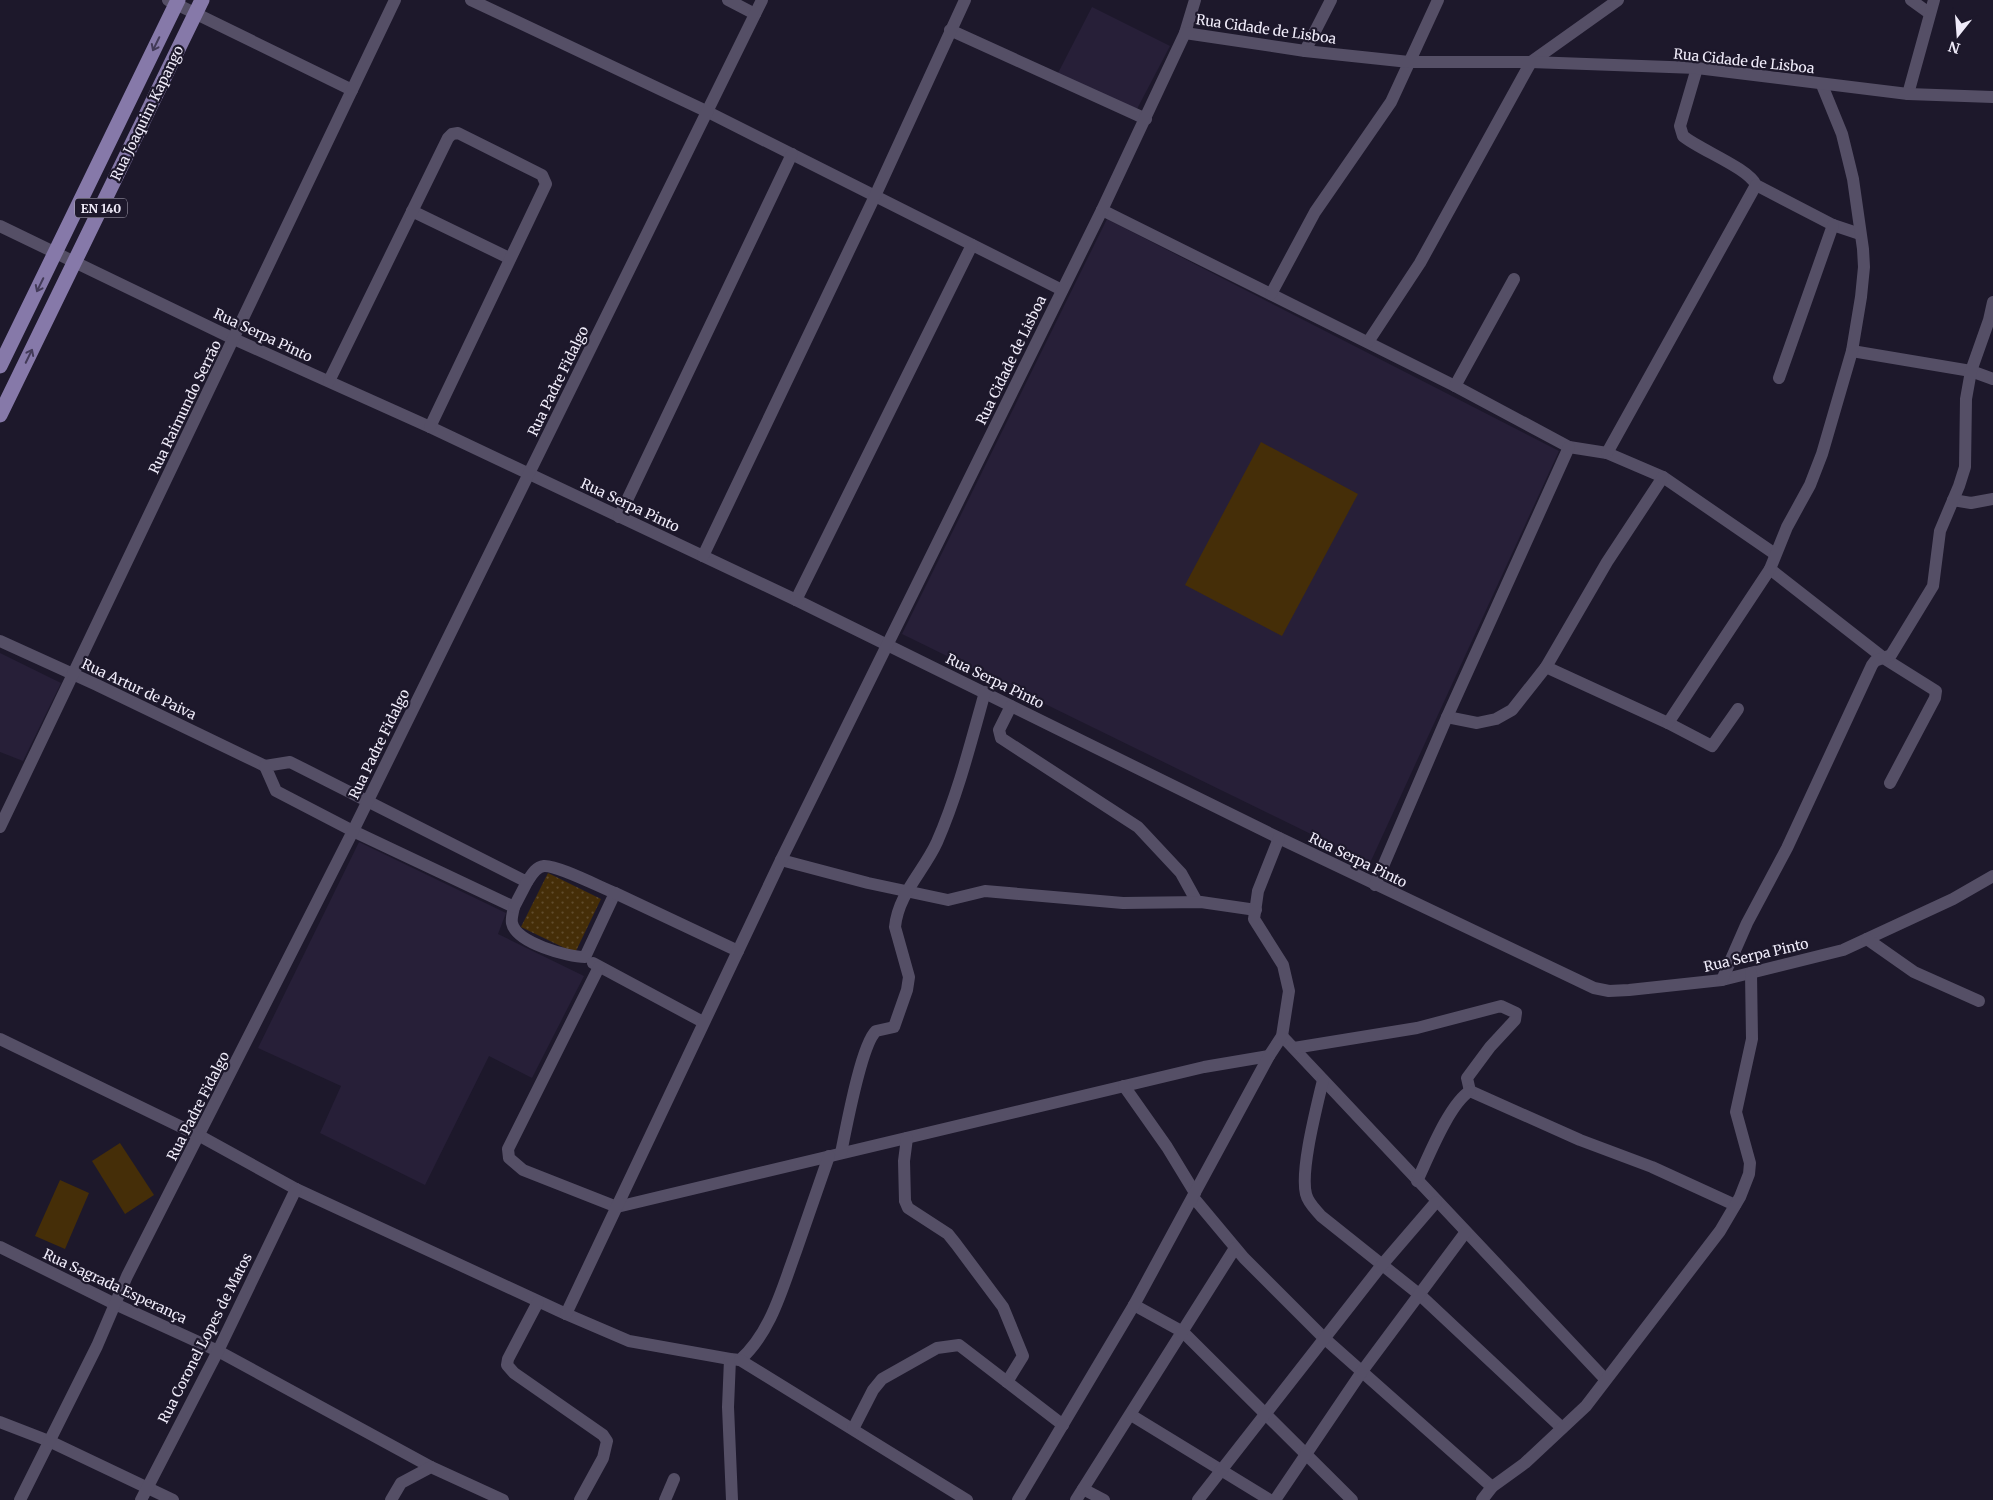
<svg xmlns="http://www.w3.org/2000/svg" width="1993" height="1500" font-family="Merriweather,serif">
<defs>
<pattern id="park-dots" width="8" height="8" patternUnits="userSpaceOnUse" patternTransform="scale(1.25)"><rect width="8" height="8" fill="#452e08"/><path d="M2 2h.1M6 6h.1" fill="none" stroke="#604c2d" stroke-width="1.8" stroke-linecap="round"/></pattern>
</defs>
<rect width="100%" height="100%" fill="#1d182b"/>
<g fill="#271f38">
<path d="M1092,7l78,39 -33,63 -80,-34z"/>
<path d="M1107,219l452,232 -189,412 -468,-229z"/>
<path d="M0,653l61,30 -38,78 -23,-9z"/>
<path d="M359,842l147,71 -8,21 86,42 -52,102 -43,-22 -64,129 -105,-52 21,-47 -83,-38z"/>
</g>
<path fill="url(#park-dots)" d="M548,873l53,26 -26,54 -54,-26z"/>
<g fill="#452e08">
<path d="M1261,442l97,52 -76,142 -97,-51z"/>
<path d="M120,1143l34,52 -29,19 -33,-53z"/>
<path d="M60,1180l29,13 -24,56 -30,-13z"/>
</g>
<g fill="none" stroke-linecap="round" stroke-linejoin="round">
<g stroke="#554f66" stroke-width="12">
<path d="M168,0l184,90"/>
<path d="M471,0l235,111 356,179"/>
<path d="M728,0l27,14"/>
<path d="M1911,0l18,13"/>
<path d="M950,30l196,89"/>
<path d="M1185,33l10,-33"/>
<path d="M1305,51l26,-51"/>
<path d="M1697,68l-17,58 3,10c17,14 65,32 73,49l77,40 27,9"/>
<path d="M1908,94l26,-94"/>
<path d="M1102,210l353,176 114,61 38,6 56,24 112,77"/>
<path d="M412,211l97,47"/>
<path d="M0,226l234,113 196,88 366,173 483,238 315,150 15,3 20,-1 93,-10 121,-30 110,-51 40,-23"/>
<path d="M1271,294l44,-82 76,-110 47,-102"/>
<path d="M1368,342l52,-79 111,-201 87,-62"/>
<path d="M1852,351l119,20 22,8"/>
<path d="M1779,378l54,-153"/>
<path d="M329,381l119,-243 4,-4 6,-1 84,42 4,9 -116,243"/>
<path d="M1455,386l59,-107"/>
<path d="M1607,453l149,-268"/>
<path d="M1953,500l18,3 22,-4"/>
<path d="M619,517l173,-363"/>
<path d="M703,556l172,-360 90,-196"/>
<path d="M1770,569l115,90 51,32 -1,7 -45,85"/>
<path d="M796,600l176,-355"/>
<path d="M0,641l97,44 168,81"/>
<path d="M1546,667l122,56 44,23 26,-37"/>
<path d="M1011,706l-12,24 2,8 137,89 43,46 16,29"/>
<path d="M1447,717l30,6 19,-4 16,-9 34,-43 61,-105 56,-85"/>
<path d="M1668,723l102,-154 17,-42 23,-42 12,-31 30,-103 9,-54 3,-30 -1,-18 -10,-70 -11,-45 -20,-49"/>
<path d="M290,762l237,120c4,-6 8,-15 17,-16 13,-1 56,21 71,27l-30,64c-17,0 -69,-14 -73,-34 -1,-4 1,-11 2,-16l-161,-76 -77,-40 -11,-25z"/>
<path d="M0,827l395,-827"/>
<path d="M781,860l87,23 80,17 37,-9 138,12 78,-1 55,8"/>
<path d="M1375,885l72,-168 122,-270"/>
<path d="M615,893l123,58"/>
<path d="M514,907l13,-25"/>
<path d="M1867,939l47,33 65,29"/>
<path d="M593,963l110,59"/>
<path d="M599,967l-91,182 1,9 14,12 94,37 587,-140 65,-11"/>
<path d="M1722,980l25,-57 40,-75 85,-183 3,-4 16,-6 42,-69 7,-55 19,-45 6,-19 1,-68 5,-28 18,-51 4,-18"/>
<path d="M1282,1036l323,343"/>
<path d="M0,1039l200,97 96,53 270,125 63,27 101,18 10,1c31,-28 42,-71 56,-109 11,-32 22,-64 33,-95"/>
<path d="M1294,1048l123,-20 84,-22 15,7 -1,7 -25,27 -23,31 3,13"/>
<path d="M1323,1080c-6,26 -23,90 -17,114 2,9 10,16 15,22l99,79 142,133"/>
<path d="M1124,1086l43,61 28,46"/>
<path d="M1470,1091l110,49 72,27 83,38"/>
<path d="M907,1138l-3,23 1,40 3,7 40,26 8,10 47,63 20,49 -16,26"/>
<path d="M841,1153c5,-24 20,-108 35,-122l18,-4 13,-37 2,-13 -14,-50c3,-33 29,-56 42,-85 21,-48 34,-100 48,-150"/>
<path d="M1417,1181c11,-23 32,-77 53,-90"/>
<path d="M1193,1197l51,61 80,80 168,149"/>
<path d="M0,1247l115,57 103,47 213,116"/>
<path d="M538,1302l-30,57 -1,6 7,8 89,62 4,6 -4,17 -23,42"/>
<path d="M1134,1305l49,27 169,168"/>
<path d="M566,1314l215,-454 321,-650 83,-177 120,18 104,11h122l166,6 211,26 85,3"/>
<path d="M730,1359l-2,48 4,93"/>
<path d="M740,1360l227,140"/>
<path d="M1131,1415l139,85"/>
<path d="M0,1422l49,19 124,59"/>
<path d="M853,1429l20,-39 9,-11 55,-31 22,-3 104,80"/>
<path d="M1083,1489l21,11"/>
<path d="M20,1500l77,-154 30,-70 226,-445 409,-831"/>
<path d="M141,1500l77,-149 78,-162"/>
<path d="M391,1500l10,-17 30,-16 72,33"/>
<path d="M665,1500l9,-21"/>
<path d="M1018,1500l116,-195 135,-249 13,-20 7,-45 -6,-26 -29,-46 4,-28 21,-53"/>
<path d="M1076,1500l159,-252"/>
<path d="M1198,1500l183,-234 55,-64"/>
<path d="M1275,1500l88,-130 102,-137"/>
<path d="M1482,1500l10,-13 33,-24 61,-57 134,-175 20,-34 9,-23 1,-11 -14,-51 16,-73 -1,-66"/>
</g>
<g stroke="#8679a9" stroke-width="15">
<path d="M0,366l178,-366"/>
<path d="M0,415l202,-415"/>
</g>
</g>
<defs><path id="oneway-shaft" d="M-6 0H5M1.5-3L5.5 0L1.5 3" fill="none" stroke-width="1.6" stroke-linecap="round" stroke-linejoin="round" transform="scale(1.25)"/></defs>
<g stroke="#423a57">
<use href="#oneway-shaft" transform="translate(156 44) rotate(116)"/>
<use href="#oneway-shaft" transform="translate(40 285) rotate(116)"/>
<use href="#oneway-shaft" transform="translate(29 356) rotate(-64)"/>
</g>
<g text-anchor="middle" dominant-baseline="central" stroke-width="4.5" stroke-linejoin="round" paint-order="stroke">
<rect fill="#1d182b" stroke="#b1acbc" stroke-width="1" x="75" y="198.5" width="52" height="19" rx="4"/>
<g font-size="12" font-weight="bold" fill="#f0ecfa">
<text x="101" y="208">EN 140</text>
</g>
<g font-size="14" fill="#f0ecfa" stroke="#1d182b">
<text transform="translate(1266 29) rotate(8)">Rua Cidade de Lisboa</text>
<text transform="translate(1744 61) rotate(6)">Rua Cidade de Lisboa</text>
<text transform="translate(147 113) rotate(-64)">Rua Joaquim Kapango</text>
<text transform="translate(263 335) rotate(25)">Rua Serpa Pinto</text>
<text transform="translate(1011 360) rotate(-64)">Rua Cidade de Lisboa</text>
<text transform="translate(558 381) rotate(-64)">Rua Padre Fidalgo</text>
<text transform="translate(185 407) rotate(-64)">Rua Raimundo Serrão</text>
<text transform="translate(630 505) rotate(25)">Rua Serpa Pinto</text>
<text transform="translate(995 681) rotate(26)">Rua Serpa Pinto</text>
<text transform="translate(139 689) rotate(25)">Rua Artur de Paiva</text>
<text transform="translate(379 744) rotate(-64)">Rua Padre Fidalgo</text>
<text transform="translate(1358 860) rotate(26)">Rua Serpa Pinto</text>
<text transform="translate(1756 955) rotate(-13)">Rua Serpa Pinto</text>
<text transform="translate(198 1106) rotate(-63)">Rua Padre Fidalgo</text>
<text transform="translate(115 1286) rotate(25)">Rua Sagrada Esperança</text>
<text transform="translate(205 1338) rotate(-63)">Rua Coronel Lopes de Matos</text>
</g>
</g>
<g transform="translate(1958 35) rotate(197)" stroke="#1d182b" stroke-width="4" paint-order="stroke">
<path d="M0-4L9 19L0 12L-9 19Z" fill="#f0ecfa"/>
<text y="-8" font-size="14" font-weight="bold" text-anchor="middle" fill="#f0ecfa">N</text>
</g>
</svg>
